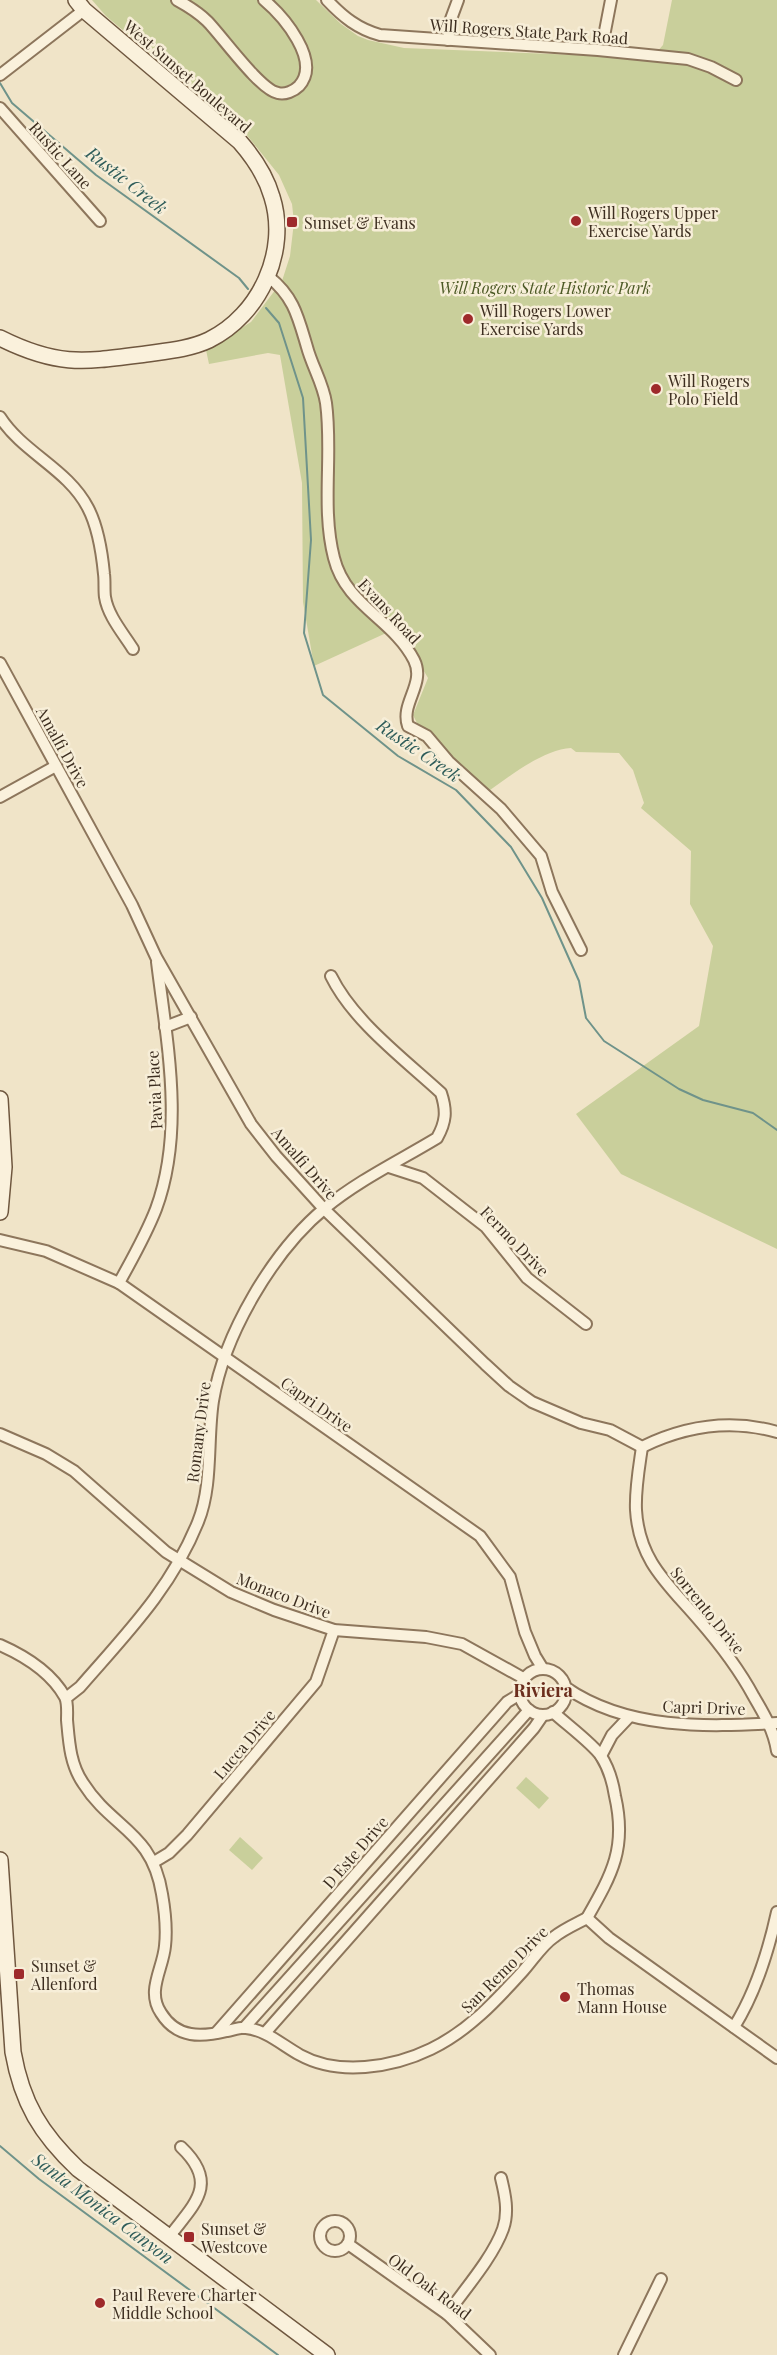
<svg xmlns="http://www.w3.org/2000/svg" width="777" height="2355" font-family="'Playfair Display',serif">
<rect width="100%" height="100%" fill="#f0e4c8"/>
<g fill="#c9cf9b">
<path d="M92,0h224l25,24 17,12 10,4 36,8 222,9 30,-4 7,-8 9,-45h105v1249l-156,-75 -45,-60 123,-88 14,-80 -23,-42 1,-53 -50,-43 3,-5 -11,-33 -14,-17 -43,-1 -5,-4c-28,1 -65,31 -88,47l-45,-56 -20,-14 -5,-10 15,-37 -20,-34 -8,-9 -16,-1 -70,32 -11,-64 -1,-119 -22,-128 -12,-2 -59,11 -3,-14 45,-28 31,-41 8,-25 4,-34 -2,-18 -13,-29 -33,-41 -140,-118z"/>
<path d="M526,1777l23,21 -10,11 -23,-21z"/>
<path d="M240,1837l23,21 -11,12 -23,-20z"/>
</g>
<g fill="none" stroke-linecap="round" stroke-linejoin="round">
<g stroke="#6f938a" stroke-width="2">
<path d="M0,83l12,20 84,72 143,103 9,11"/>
<path d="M266,308l13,15 24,75 8,142 -7,93 19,62 75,61 58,34 55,57 31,51 37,83 7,37 18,23 75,48 24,11 50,13 24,17"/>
<path d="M0,2146l39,33 239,176"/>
</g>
<defs>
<g id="minor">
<path d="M177,0c11,6 22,13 30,21 15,15 53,69 71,72 7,2 16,-2 21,-7 23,-25 -16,-70 -35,-86"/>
<path d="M327,0c16,17 31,29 53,35l218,15 90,9 23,8 25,13"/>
<path d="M605,31l6,-31"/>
<path d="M448,40l3,-21 7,-19"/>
<path d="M0,75l84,-65"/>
<path d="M0,108l100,113"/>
<path d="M269,277c25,20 29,40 38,70 5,19 16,36 19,56 7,51 -5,105 8,155 12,48 59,61 80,102 12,24 -14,43 -6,66l19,10 22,26 52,47 40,47 11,36 29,58"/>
<path d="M0,417c23,36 68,52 88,91 10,19 14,45 16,66 1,8 0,16 1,23 3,19 18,36 28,52"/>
<path d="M0,663l132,242 24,52 95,167 25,32 48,53 161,155 24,22 23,16 49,21 29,7 32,17c43,-21 89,-28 135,-15"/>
<path d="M0,797l56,-31"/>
<path d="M165,1027l26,-10"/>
<path d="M389,1167l34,11 63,49 41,51 59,46"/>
<path d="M0,1240l46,11 73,32 361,253 30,41 15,55 10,24 8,13"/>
<path d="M119,1283c13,-24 27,-48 37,-74 29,-79 11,-165 1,-247"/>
<path d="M0,1434l46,20 28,17 92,81 65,40 43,18 60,20 92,7 36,7 63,35"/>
<path d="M642,1447c-3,21 -7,42 -6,63 3,51 32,74 62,109 21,24 41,50 56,78 10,17 20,34 23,54"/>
<path d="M0,1645c25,11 51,27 65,52 3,6 2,16 2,23 2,22 3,44 16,63 29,46 69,48 79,111 3,17 5,34 3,52 -2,23 -19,45 -4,67 16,26 41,24 66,18 6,-1 13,-4 19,-3 20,2 36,17 54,27 38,21 92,13 131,-6 37,-18 64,-47 92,-78 10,-11 19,-26 31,-34 10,-8 22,-13 33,-19"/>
<circle cx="543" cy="1692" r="23"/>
<path d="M565,1687c62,43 140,40 212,36"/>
<path d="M66,1698l14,-11c46,-53 91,-98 118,-165 15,-37 9,-82 15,-121 11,-67 60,-150 112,-193 34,-28 74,-47 112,-70 9,-16 10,-27 4,-45 -37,-34 -88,-72 -110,-117"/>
<path d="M553,1712c13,12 40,32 48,44 7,11 12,27 14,40 12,52 -3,78 -28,122"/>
<path d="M601,1756l11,-21 17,-18"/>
<path d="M154,1862l15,-9 18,-18 129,-153 18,-52"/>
<path d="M587,1918l22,20 168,120"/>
<path d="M734,2027c22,-35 34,-74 43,-115"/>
<path d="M244,2028l285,-318"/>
<path d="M216,2033l291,-331 13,-8"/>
<path d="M265,2033l269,-305 9,-13"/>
<circle cx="335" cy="2236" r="15"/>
<path d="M169,2237c25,-33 51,-53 12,-90"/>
<path d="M348,2244l99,70 43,41"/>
<path d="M447,2314c18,-25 46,-57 56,-85 6,-17 2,-35 -2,-51"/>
<path d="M624,2355l37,-76"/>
</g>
<g id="secondary">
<path d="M0,338c58,29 84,24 146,16 21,-3 44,-5 63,-14 51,-25 80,-89 63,-143 -6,-21 -18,-39 -32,-55l-156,-132 -8,-10"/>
<path d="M0,1099l4,68 -4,45"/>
<path d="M0,1860l13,192c9,51 28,82 65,117l249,186"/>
</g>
</defs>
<use href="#minor" stroke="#8d765c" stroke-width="14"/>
<use href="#secondary" stroke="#6f573f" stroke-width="18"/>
<use href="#minor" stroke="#faf1dc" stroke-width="10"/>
<use href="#secondary" stroke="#faf1dc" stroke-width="15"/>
</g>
<g fill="#9e2a2b" stroke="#f7eed8" stroke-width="2">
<circle cx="576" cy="221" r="6"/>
<rect x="286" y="216" width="12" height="12" rx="3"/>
<circle cx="468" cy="319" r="6"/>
<circle cx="656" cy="389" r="6"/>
<rect x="13" y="1968" width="12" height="12" rx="3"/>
<circle cx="565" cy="1997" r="6"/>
<rect x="183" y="2231" width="12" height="12" rx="3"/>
<circle cx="100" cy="2303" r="6"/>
</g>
<g text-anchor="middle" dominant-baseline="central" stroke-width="5" stroke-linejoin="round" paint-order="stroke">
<g font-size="16" fill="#3d2e20" stroke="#f7eed8">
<text transform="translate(529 31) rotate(4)">Will Rogers State Park Road</text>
<text transform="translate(188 76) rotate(41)">West Sunset Boulevard</text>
<text transform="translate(61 155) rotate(48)">Rustic Lane</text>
<text transform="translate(390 611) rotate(47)">Evans Road</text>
<text transform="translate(63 747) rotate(61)">Amalfi Drive</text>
<text transform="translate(154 1090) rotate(-93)">Pavia Place</text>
<text transform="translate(305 1163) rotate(49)">Amalfi Drive</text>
<text transform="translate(515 1241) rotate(46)">Fermo Drive</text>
<text transform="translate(317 1404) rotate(35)">Capri Drive</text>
<text transform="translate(198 1432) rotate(-83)">Romany Drive</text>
<text transform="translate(284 1595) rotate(21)">Monaco Drive</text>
<text transform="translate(708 1610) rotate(51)">Sorrento Drive</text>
<text transform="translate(704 1707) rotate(2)">Capri Drive</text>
<text transform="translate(244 1744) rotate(-50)">Lucca Drive</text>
<text transform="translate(355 1852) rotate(-49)">D Este Drive</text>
<text transform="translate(504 1969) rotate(-45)">San Remo Drive</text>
<text transform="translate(430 2286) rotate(37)">Old Oak Road</text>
</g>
<g font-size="16" fill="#3d2e20" stroke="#f7eed8" text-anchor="start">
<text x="588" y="212">Will Rogers Upper<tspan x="588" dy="18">Exercise Yards</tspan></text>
<text x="304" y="222">Sunset &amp; Evans</text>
<text x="480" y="310">Will Rogers Lower<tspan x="480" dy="18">Exercise Yards</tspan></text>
<text x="668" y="380">Will Rogers<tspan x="668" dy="18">Polo Field</tspan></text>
<text x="31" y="1965">Sunset &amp;<tspan x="31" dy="18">Allenford</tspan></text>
<text x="577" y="1988">Thomas<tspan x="577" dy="18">Mann House</tspan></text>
<text x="201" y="2228">Sunset &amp;<tspan x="201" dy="18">Westcove</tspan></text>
<text x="112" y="2294">Paul Revere Charter<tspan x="112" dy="18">Middle School</tspan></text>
</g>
<g font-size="16" font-style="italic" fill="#4d5a26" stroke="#f7eed8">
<text x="545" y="287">Will Rogers State Historic Park</text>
</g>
<g font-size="18" font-style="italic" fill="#2f5d5a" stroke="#f7eed8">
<text transform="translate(127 180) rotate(38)">Rustic Creek</text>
<text transform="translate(419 750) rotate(34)">Rustic Creek</text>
<text transform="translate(103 2208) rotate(37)">Santa Monica Canyon</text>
</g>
<g font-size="18" font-weight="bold" fill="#6b2e1e" stroke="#f7eed8">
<text x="543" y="1690">Riviera</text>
</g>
</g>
</svg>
